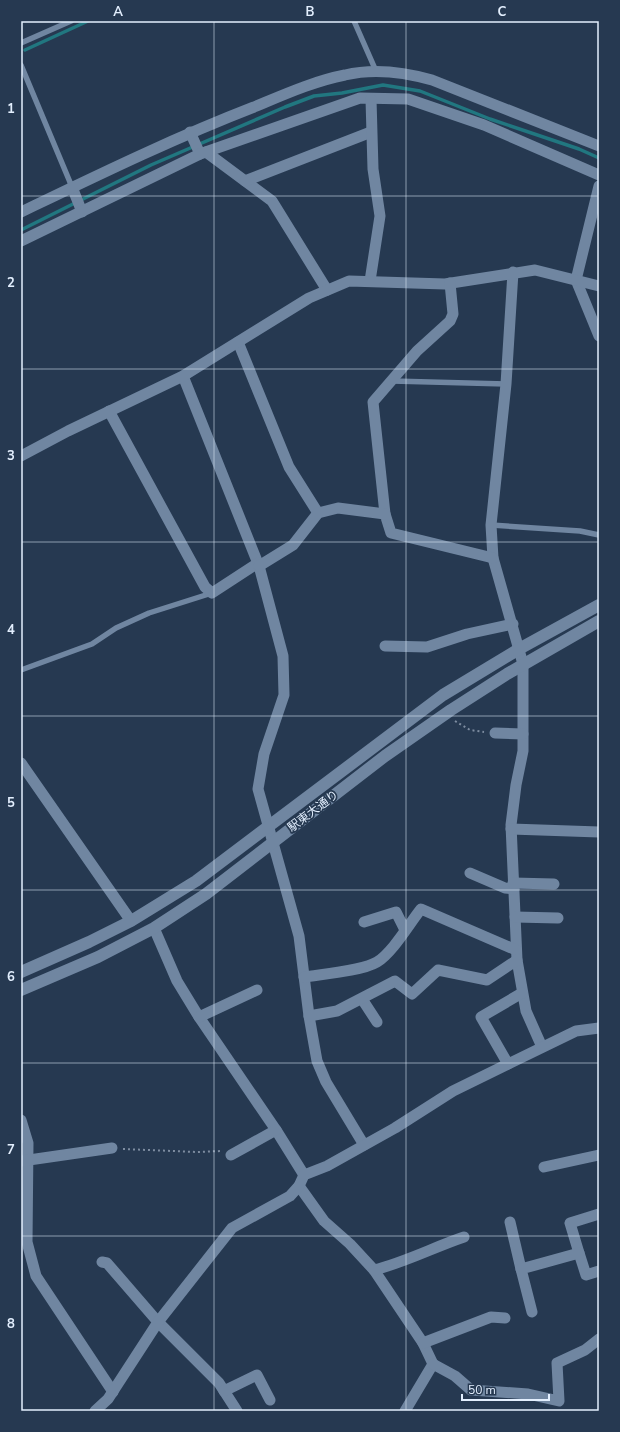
<svg xmlns="http://www.w3.org/2000/svg" width="620" height="1432" font-family="'Nunito Sans','Noto Sans JP',sans-serif">
<rect width="100%" height="100%" fill="#263951"/>
<g fill="none" stroke-linecap="round" stroke-linejoin="round">
<g stroke="#217780" stroke-width="3.5">
<path d="M25,50l63,-29"/>
<path d="M21,230l130,-65 134,-58 29,-11 28,-3 41,-8 37,6 70,28 89,30 20,9"/>
</g>
<g stroke="#7e8da1" stroke-width="2" stroke-dasharray="2 3" stroke-linecap="butt">
<path d="M455,721l15,9 14,2"/>
<path d="M123,1149l74,3 25,-1"/>
</g>
<g stroke="#7086a1" stroke-width="5.5">
<path d="M354,21l22,50"/>
<path d="M21,43l50,-22"/>
<path d="M21,65l51,122"/>
<path d="M392,381l114,3"/>
<path d="M491,525l89,6 19,4"/>
<path d="M21,670l71,-26 24,-16 33,-15 63,-20"/>
</g>
<g stroke="#7086a1" stroke-width="11">
<path d="M190,132l10,22"/>
<path d="M206,152l66,49 55,89"/>
<path d="M245,181l126,-49"/>
<path d="M599,186l-23,94 23,56"/>
<path d="M72,187l10,25"/>
<path d="M21,212c77,-37 153,-74 233,-105 29,-12 60,-26 91,-32 29,-7 59,-3 87,5l167,66"/>
<path d="M21,241l179,-87 160,-56 48,1 76,26 115,50"/>
<path d="M513,272l-7,112 -15,141 2,33 30,106v87l-7,34 -5,40 6,135 9,51 16,36"/>
<path d="M370,281l10,-65 -7,-47 -2,-70"/>
<path d="M238,342l51,125 29,46"/>
<path d="M183,376l76,190 24,90 1,39 -20,59 -6,35 41,147 10,80 8,45 9,21 38,63"/>
<path d="M109,411l96,176 7,6 46,-30"/>
<path d="M21,456l47,-25 115,-55 126,-78 40,-17 96,3 90,-14 64,16"/>
<path d="M385,514l-12,-112 44,-51 33,-30 3,-7 -3,-31"/>
<path d="M259,566l34,-21 25,-32 20,-5 47,6 6,19 102,25"/>
<path d="M385,646l42,1 40,-13 46,-10"/>
<path d="M495,733l28,1"/>
<path d="M21,763l110,158"/>
<path d="M511,829l88,3"/>
<path d="M470,873l35,15 9,1"/>
<path d="M513,883l41,1"/>
<path d="M515,917l43,1"/>
<path d="M364,922l32,-10 9,18"/>
<path d="M154,928l23,53 22,36 77,113 28,45"/>
<path d="M304,977c19,-3 58,-6 73,-15 16,-10 32,-38 44,-53l95,41"/>
<path d="M362,999l15,23"/>
<path d="M309,1016l28,-5 58,-30 17,13 26,-24 49,10 30,-20"/>
<path d="M199,1017l58,-27"/>
<path d="M508,1064l-27,-47 41,-24"/>
<path d="M21,1120l7,23 -1,99 9,34 77,116"/>
<path d="M231,1155l45,-25"/>
<path d="M22,1161l90,-13"/>
<path d="M544,1167l55,-12"/>
<path d="M299,1186l25,35 26,23 24,26 49,73 10,21 -28,47"/>
<path d="M510,1222l11,47"/>
<path d="M579,1253l-9,-30 29,-9"/>
<path d="M102,1262l5,1 51,59 61,61 18,28"/>
<path d="M374,1270c32,-8 60,-23 90,-33"/>
<path d="M532,1312l-11,-43 58,-16 7,22 13,-4"/>
<path d="M423,1343l68,-26 14,1"/>
<path d="M433,1364l22,12 16,14 57,4 31,7 -2,-38 28,-13 14,-11"/>
<path d="M224,1391l33,-16 13,25"/>
<path d="M95,1411l13,-12 50,-77 74,-94 58,-32 9,-10 5,-11 23,-9 68,-38 58,-37 55,-27 68,-33 23,-3"/>
</g>
<g stroke="#7086a1" stroke-width="12">
<path d="M21,972l68,-30 42,-21 65,-40 247,-186 76,-46 80,-44"/>
<path d="M21,990l77,-33 56,-29 52,-34 179,-138 66,-46 56,-36 92,-53"/>
</g>
</g>
<path fill="none" stroke="#e3effe" stroke-width="1" stroke-opacity="0.55" d="M214,21v1390M406,21v1390M21,196h578M21,369h578M21,542h578M21,716h578M21,890h578M21,1063h578M21,1236h578"/>
<g text-anchor="middle" dominant-baseline="central" stroke-width="3.5" stroke-linejoin="round" paint-order="stroke">
<g font-size="12" fill="#e3effe" stroke="#263951">
<text transform="translate(313 811) rotate(-37)">駅東大通り</text>
</g>
</g>
<rect width="620" height="1432" fill="none" stroke="#263951" stroke-width="44"/>
<path d="M462 1394v6h87v-6" fill="none" stroke="#e3effe" stroke-width="2"/>
<text x="468" y="1394" font-size="12" fill="#e3effe" stroke="#263951" stroke-width="3" paint-order="stroke">50 m</text>
<rect x="22" y="22" width="576" height="1388" fill="none" stroke="#e3effe" stroke-width="1.5"/>
<g font-size="13" text-anchor="middle" font-weight="bold" fill="#e3effe">
<text x="118" y="16">A</text>
<text x="310" y="16">B</text>
<text x="502" y="16">C</text>
<text x="11" y="113">1</text>
<text x="11" y="287">2</text>
<text x="11" y="460">3</text>
<text x="11" y="634">4</text>
<text x="11" y="807">5</text>
<text x="11" y="981">6</text>
<text x="11" y="1154">7</text>
<text x="11" y="1328">8</text>
</g>
</svg>
